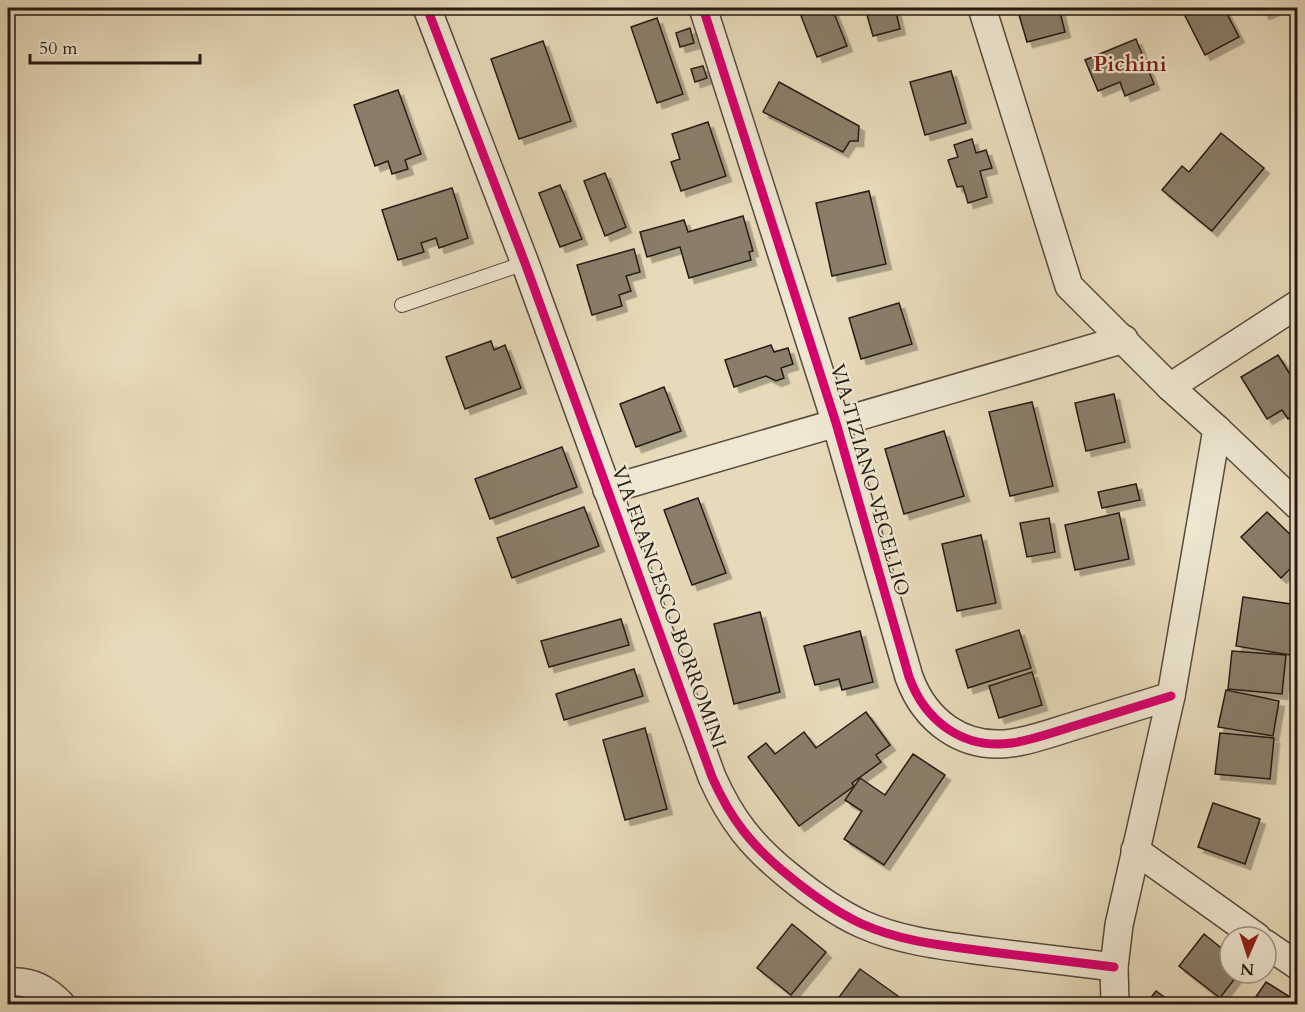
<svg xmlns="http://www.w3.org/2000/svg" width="1305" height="1012" font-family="Cardo,serif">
<defs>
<filter id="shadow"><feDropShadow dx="5.5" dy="5.5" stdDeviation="0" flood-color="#0004"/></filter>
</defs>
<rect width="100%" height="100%" fill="#e7daba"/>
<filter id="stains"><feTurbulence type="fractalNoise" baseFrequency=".00333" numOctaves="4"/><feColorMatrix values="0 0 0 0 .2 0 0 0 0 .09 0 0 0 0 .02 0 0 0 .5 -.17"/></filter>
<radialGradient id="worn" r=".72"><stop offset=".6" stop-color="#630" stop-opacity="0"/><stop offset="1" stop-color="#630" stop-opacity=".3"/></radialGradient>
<g fill="#8a7e6a" stroke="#261b14" stroke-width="1.5" filter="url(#shadow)">
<path d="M798,8h34l15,38 -30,11z"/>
<path d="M865,8h30l5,21 -27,7z"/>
<path d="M1017,8h42l6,24 -38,10z"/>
<path d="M1181,8h43l15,29 -34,18z"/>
<path d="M1261,8h17l-14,6z"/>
<path d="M657,18l26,76 -26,9 -26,-76z"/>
<path d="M690,28l4,15 -14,4 -4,-14z"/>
<path d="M1136,39l18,45 -29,12 -5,-14 -22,9 -13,-31z"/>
<path d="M543,41l28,80 -52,18 -28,-80z"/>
<path d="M703,66l4,12 -12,4 -4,-13z"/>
<path d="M951,71l15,52 -41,12 -15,-53z"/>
<path d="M779,82l80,44 -1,15h-8l-7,11 -80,-40z"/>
<path d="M398,90l23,64 -16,6 3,9 -16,5 -4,-13 -13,5 -21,-61z"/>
<path d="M708,122l18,54 -45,15 -10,-29 9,-3 -8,-25z"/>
<path d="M1221,133l43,35 -52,63 -50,-41 20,-24 7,6z"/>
<path d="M972,139l4,14 10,-3 6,18 -12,3 7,26 -19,6 -5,-17 -6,1 -9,-27 10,-3 -4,-12z"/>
<path d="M605,173l21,54 -21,9 -21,-55z"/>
<path d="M560,185l22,54 -22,8 -21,-54z"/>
<path d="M452,188l16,50 -29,10 -3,-10 -15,5 3,9 -26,8 -16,-50z"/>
<path d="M869,191l17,73 -54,12 -16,-73z"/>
<path d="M743,216l10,35 -4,1 2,8 -62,18 -9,-31 -33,10 -7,-25 44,-12 4,12z"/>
<path d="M634,249l6,23 -14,4 5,15 -12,4 3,11 -30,9 -15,-50z"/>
<path d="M899,303l13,41 -51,15 -12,-41z"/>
<path d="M491,341l3,9 11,-5 16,43 -56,21 -19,-52z"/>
<path d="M771,345l3,7 14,-4 5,16 -12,4 3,10 -8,3 -10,-5 -32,11 -9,-27z"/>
<path d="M1278,355l13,21 7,-4v41l-10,6 -6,-9 -15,9 -26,-42z"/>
<path d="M664,387l17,44 -45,16 -16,-43z"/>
<path d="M1114,394l11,48 -39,9 -11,-48z"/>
<path d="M1032,402l21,84 -43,10 -21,-84z"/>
<path d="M944,431l20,65 -60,18 -19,-65z"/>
<path d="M562,447l15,40 -87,32 -15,-40z"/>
<path d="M1136,484l4,16 -38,8 -4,-16z"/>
<path d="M698,498l28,75 -34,12 -28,-75z"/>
<path d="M584,507l15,39 -87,32 -15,-40z"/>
<path d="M1267,512l31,30v19l-17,17 -40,-41z"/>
<path d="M1119,513l10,46 -54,11 -10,-45z"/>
<path d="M1049,518l6,34 -28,5 -7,-34z"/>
<path d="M981,535l15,68 -39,8 -15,-67z"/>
<path d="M1243,597l55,8 -8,50 -54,-9z"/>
<path d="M760,612l20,80 -46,12 -20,-80z"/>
<path d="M621,619l8,26 -80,22 -8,-26z"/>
<path d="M1019,630l12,38 -63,20 -12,-38z"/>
<path d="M860,631l13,51 -31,8 -3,-11 -24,6 -11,-39z"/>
<path d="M1232,651l54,4 -4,39 -54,-5z"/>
<path d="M634,669l9,27 -79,24 -8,-26z"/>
<path d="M1032,672l10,33 -43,13 -10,-32z"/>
<path d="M1226,690l53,11 -6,35 -55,-9z"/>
<path d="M866,712l24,33 -14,10 5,7 -29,21 2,3 -55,40 -51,-69 18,-14 9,11 29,-22 12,16z"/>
<path d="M645,728l22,81 -42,11 -22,-80z"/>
<path d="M1220,733l54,5 -4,41 -55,-5z"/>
<path d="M913,754l32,21 -61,90 -40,-26 18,-28 -17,-11 15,-22 25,17z"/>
<path d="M1213,803l47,16 -15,45 -47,-17z"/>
<path d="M792,924l34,28 -35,43 -34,-27z"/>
<path d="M1204,934l26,21v18h9l-19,25 -41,-32z"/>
<path d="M860,969l45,32 -3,3h-68z"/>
<path d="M1266,982l32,20v2h-47z"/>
<path d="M1156,991l18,13h-28z"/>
</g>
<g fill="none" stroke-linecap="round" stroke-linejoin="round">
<defs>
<path id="service" d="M402,305l123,-42"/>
<g id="minor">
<path d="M427,8l98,255 187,514c19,43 40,69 77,99 22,18 47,36 73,48 40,18 85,22 129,28 41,5 82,10 123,15"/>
<path d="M703,8l133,415 73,254c16,44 54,73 103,66 21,-3 42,-11 62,-17 32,-10 65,-20 97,-30"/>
<path d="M982,8l87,278 101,101 47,42 81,77"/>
<path d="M1170,387l128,-83"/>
<path d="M607,490l517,-151"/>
<path d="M1135,850l122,87"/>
<path d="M1266,944l32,22"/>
<path d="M8,982c21,-2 39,7 53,22"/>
<path d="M1115,1004l-1,-37 5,-42 52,-229 46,-267"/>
</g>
</defs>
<use href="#service" stroke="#564b3e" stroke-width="16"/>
<use href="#minor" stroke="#564b3e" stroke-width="30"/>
<use href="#service" stroke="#efe7d2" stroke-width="14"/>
<use href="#minor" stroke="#efe7d2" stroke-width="27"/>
<defs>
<g id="cycleway">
<path d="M427,8l98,255 187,514c19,43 40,69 77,99 22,18 47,36 73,48 40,18 85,22 129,28 41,5 82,10 123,15"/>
<path d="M703,8l133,415 73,254c16,44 54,73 103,66 21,-3 42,-11 62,-17 32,-10 65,-20 97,-30"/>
</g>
</defs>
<use href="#cycleway" stroke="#efe7d2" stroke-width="13"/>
<use href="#cycleway" stroke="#d6006c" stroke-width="9"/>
</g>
<g text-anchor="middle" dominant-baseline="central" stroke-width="4.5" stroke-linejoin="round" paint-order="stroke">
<g font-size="20" fill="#261b14" stroke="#efe7d2">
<text transform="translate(870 480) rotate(74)">VIA TIZIANO VECELLIO</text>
<text transform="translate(669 607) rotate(70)">VIA FRANCESCO BORROMINI</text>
</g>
<g font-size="22" font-weight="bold" fill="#7a1f14" stroke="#efe7d2">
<text x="1130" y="64">Pichini</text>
</g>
</g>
<rect width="1305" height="1012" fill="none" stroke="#e7daba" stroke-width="30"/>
<rect x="9" y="9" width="1287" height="994" fill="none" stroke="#261b14" stroke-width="3"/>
<rect x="15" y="15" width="1275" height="982" fill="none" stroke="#261b14" stroke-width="1.5"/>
<g transform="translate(1248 955) rotate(183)"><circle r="28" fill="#efe7d2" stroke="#9f9586" stroke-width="1.5"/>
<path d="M0-4.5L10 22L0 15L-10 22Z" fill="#8f2418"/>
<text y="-9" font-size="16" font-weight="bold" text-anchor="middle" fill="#261b14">N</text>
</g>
<path d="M30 54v9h170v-9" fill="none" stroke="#261b14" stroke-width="3"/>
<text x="39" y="54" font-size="18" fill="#261b14" stroke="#efe7d2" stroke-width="4.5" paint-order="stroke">50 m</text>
<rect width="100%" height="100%" filter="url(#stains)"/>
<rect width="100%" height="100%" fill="url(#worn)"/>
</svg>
